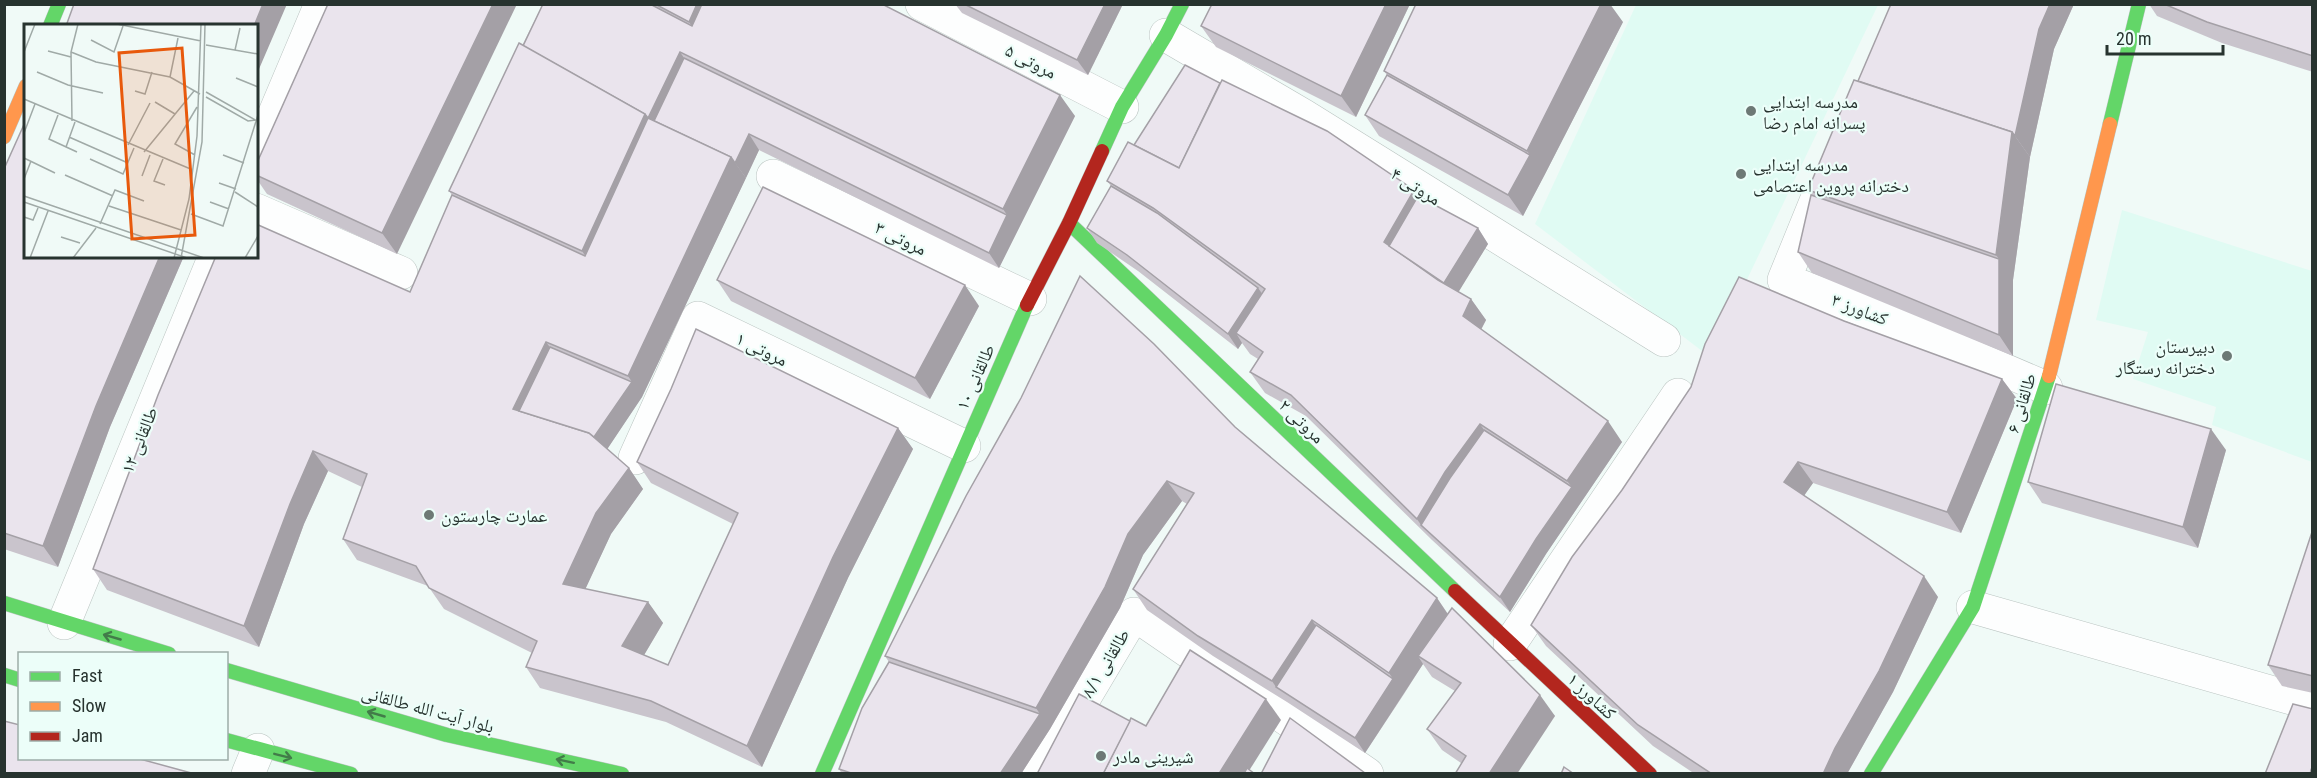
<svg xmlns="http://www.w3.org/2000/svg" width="2317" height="778" font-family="'Roboto Condensed','Noto Naskh Arabic',sans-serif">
<rect width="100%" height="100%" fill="#f0faf7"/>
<g fill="#e0fbf3">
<path d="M1636,5h242l-168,352 -175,-133z"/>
<path d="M2122,210l190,61v191l-100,-37 4,-18 -83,-28 15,-47 -52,-12z"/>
</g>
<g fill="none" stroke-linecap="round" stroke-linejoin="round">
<defs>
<g id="street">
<path d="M922,4l200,103"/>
<path d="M1166,35l138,81 360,224"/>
<path d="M256,158l65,-154"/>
<path d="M773,176l257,123"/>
<path d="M1817,199l-33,81 87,33 175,75"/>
<path d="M256,210l145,63"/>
<path d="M635,458l63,-140 266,128"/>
<path d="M1973,607l339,97"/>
<path d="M64,623l151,-367"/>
<path d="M1510,644l168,-249"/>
<path d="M248,774l10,-24"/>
<path d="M1039,774l95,-160 233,160"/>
</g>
<g id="fast">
<path d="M50,26l9,-22"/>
<path d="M2110,124l29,-120"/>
<path d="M1102,151l20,-44 44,-72 16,-31"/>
<path d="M1069,223l386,368"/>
<path d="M4,603l165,51"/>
<path d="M226,670l221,65 175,39"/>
<path d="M4,675l16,5"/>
<path d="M226,740l125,34"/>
<path d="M822,774l205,-469"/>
<path d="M1871,774l102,-167 76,-231"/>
</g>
<g id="slow">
<path d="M4,137l22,-51"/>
<path d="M2049,376l61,-252"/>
</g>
<g id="jam">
<path d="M1027,305l42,-82 33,-72"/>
<path d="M1455,591l195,183"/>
</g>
</defs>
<use href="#street" stroke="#bac4c1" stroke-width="34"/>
<use href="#fast" stroke="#bac4c1" stroke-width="15"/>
<use href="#slow" stroke="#bac4c1" stroke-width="15"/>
<use href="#jam" stroke="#bac4c1" stroke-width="15"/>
<use href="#street" stroke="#fdfefe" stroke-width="33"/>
<use href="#fast" stroke="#63d668" stroke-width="14"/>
<use href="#slow" stroke="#ff974d" stroke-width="14"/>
<use href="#jam" stroke="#b3261e" stroke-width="14"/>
</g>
<g fill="#c9c4cc">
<path d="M328,4l69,250 -130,-60 -11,-16v-13z"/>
<path d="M543,4h339l193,112 -76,152 -240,-118 -117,247 -35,52 22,19 14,21 -32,45 -26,55 63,13 15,21 -19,32 24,10 65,-141 -82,-41 -14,-21 261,-34 15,21 -65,129 -86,189 -96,-45 -126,-34 -14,-21 6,-14 -88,-44 -16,-23 -71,-26 -14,-21 19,-52 -34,-16 -24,53 -45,123 -152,-57 -14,-21 317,-277 42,-97 -3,-4z"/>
<path d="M955,4h168l-35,71 -126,-62z"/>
<path d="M1410,4l-54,113 -140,-70 -15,-21z"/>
<path d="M1891,4h183l-20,45 -24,108 -17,123v76l-201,-83 -14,-21 13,-57 -3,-5 50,-109z"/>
<path d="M2149,4h164v68l-91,-29 -65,-27z"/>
<path d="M1623,22l-79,154 -21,40 -144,-80 -14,-21 22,-40 -3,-4z"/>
<path d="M1134,145l284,51 60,32 10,16 -30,48 13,7 15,21 -5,10 141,112 -76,112 -36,58 -78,-72 -126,-124 -41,-23 -15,-21 8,-13 -8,-5 -8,-11 -4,6 -100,-78 -41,-28 -10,-15 24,-42 -4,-5z"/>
<path d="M4,169l22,87h158l-74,171 -52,140 -54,-18z"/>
<path d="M717,280l262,26 -49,93 -199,-98z"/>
<path d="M1844,321l158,58 15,20 -56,134 -148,-50 -9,12 134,102 -45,95 -46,82h-152l-42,-28 -107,-100 -15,-21 160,-238z"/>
<path d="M1235,427l202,171 11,16 107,102 -94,47 -19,-13 -15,-21 28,-38 -23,-14 -9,-13 -19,30 -39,59 -78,-51 -74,-46 -66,-46 -14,-21 54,-85 -5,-3 -39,54 -23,53 -70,121 -29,45h-179l-3,-5 50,-107 -4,-6z"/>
<path d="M2226,450l-28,98 -156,-45 -14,-21z"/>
<path d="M2313,529v164l-31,-7 -14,-21z"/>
</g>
<g fill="#a4a0a6">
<path d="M263,4h24l-31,72v-50h-2z"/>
<path d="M493,4h24l-120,250 -15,-21z"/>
<path d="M697,4h29l-20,43 -17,-25z"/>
<path d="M1105,4h18l-35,71 -11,-15z"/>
<path d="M1386,4h24l-54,113 -15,-21z"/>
<path d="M1601,4h9l13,18 -79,154 -21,40 -15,-21 22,-40 -3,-4z"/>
<path d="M2050,4h24l-20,45 -24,108 -15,-21 24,-107z"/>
<path d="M680,52l14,21 -27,58 -19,-13z"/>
<path d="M1060,95l15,21 -76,152 -10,-15 18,-38 -4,-6z"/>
<path d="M645,114l18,25 -64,137 -17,-25z"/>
<path d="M2012,132l18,25 -17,123v76l-14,-21v-76l-3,-4z"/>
<path d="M749,134l10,16 -13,28 -11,-15z"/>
<path d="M731,157l15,21 -104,219 -38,57 -11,-16 39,-56 -4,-6z"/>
<path d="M1414,190l14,21 -26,47 -18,-16z"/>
<path d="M1478,228l10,16 -35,57 -11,-16z"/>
<path d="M160,256h24l-74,171 -52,140 -15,-21 53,-140z"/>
<path d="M965,285l14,21 -49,93 -15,-21z"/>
<path d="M1258,288l11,15 -33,30 6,10 -4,6 -10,-15z"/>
<path d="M1471,299l15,21 -9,17 -14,-21z"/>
<path d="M546,342l15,20 -28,58 -20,-11z"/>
<path d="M2002,379l15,20 -56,134 -14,-21z"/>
<path d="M1608,421l14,21 -76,112 -36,58 -10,-15 36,-58 36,-52 -5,-6z"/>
<path d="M1480,424l14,21 -73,80 -4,-6 28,-47z"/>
<path d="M898,428l15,21 -65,129 -86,189 -15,-21 86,-189z"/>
<path d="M2211,429l15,21 -28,98 -15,-21z"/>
<path d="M313,451l15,20 -24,53 -45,123 -15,-21 46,-122z"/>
<path d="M1798,462l15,21 -14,20 -15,-21z"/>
<path d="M629,468l14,21 -32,45 -33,71 -15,-21 33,-71z"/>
<path d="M1167,481l15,20 -39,54 -23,53 -70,121 -29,45h-21l40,-60 -4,-6 92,-174z"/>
<path d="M1924,576l14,21 -45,95 -46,82h-24l12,-26z"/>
<path d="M1437,598l14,21 -33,37 5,8 -58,89 -10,-15 38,-59 -4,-6z"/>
<path d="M648,602l15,21 -26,44 -15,-21z"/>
<path d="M1312,620l14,21 -50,46 -4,-6z"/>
<path d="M1540,695l15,21 -38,58h-28z"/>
<path d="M1266,699l15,21 -34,54h-26l-1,-2z"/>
</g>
<g fill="#eae4ed" stroke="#a4a0a6" stroke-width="1.5">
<path d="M74,4h189l-9,22h-188z"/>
<path d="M328,4h165l-111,229 -126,-58v-10z"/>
<path d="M543,4h107l42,22 10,-22h180l178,91 -57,114 -323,-157 -32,66 -3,-4 -122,-68z"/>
<path d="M655,4h42l-8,18z"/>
<path d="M964,4h141l-28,56z"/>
<path d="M1212,4h174l-45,92 -140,-70z"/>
<path d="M1416,4h185l-74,147 -143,-80z"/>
<path d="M1891,4h159l-11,25 -24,107 -3,-4 -154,-51z"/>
<path d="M2164,4h149v52l-106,-34z"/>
<path d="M519,43l126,71 -63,137 -133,-60z"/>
<path d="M684,58l323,157 -18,38 -240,-119 -14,29 -4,-6 -77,-36z"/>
<path d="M1185,65l35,18 -41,85 -45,-23z"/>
<path d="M1387,75l143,80 -22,40 -143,-80z"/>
<path d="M1222,80l105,51 87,59 -30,52 54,38 33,19 -8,17 145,105 -41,60 -87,-57 -35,48 -28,47 -126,-124 -41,-23 13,-20 -27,-19 29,-44 -112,-81 -46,-27 21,-39 51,26z"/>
<path d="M1854,80l158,52 -16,123 -188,-65z"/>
<path d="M648,118l83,39 -103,219 -82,-34 -33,67 76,24 40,35 -33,45 -33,71 85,18 -26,44 46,19 70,-152 -101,-51 34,-73 25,-60 202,99 -65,129 -86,189 -96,-45 -125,-34 11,-26 -108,-53 -13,-22 -73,-27 24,-65 -54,-23 -23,53 -46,122 -151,-57 65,-174 58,-139h40v-32l154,68 42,-97 133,61z"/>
<path d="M26,120v136h134l-64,150 -53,140 -39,-13v-364z"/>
<path d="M1111,186l46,27 101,75 -30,46 -101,-79 -40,-27z"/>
<path d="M763,187l202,98 -50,93 -198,-98z"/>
<path d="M1811,195l188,64v76l-201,-83z"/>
<path d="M1418,196l60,32 -34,55 -55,-37z"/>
<path d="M1080,276l74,68 81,83 202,171 -48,75 -77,-53 -40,61 -74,-45 -65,-47 61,-96 -27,-12 -39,53 -23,53 -69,121 -151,-52 81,-160 55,-98z"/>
<path d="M1739,277l105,44 158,58 -55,133 -149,-50 -14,20 140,94 -45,95 -44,77 -12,26h-111l-74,-49 -107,-100 41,-68 50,-67 69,-103 14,-43z"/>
<path d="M550,347l82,35 -38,55 -5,-4 -70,-22z"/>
<path d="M2056,384l155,45 -28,98 -155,-45z"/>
<path d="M1484,430l88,57 -36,52 -36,58 -79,-72 29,-47z"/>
<path d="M2313,529v147l-45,-11z"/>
<path d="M1452,608l88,87 -51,79h-34l11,-18 -39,-27 34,-46 -43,-27z"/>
<path d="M1316,625l77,54 -38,59 -79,-51z"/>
<path d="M1190,650l76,49 -46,73 3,2h-120l28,-56 15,8z"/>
<path d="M889,662l151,52 -40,60h-146l-15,-5 23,-61z"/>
<path d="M1079,694l51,27 -27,53h-66z"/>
<path d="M2293,704l20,5v55l-3,10h-45z"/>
<path d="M1290,718l75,55 1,1h-105z"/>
<path d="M4,721l16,4v34h120l55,15h-191z"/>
<path d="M2313,764v10h-3z"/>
<path d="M1564,767l10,7h-13z"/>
<path d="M1247,768l8,6h-11z"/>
</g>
<defs><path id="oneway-shaft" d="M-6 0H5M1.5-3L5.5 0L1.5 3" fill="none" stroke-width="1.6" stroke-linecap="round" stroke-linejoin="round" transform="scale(1.5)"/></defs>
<g stroke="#427c49">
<use href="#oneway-shaft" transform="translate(112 637) rotate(-164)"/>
<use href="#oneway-shaft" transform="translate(376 714) rotate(-164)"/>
<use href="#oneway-shaft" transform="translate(283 756) rotate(14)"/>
<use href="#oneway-shaft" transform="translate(565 761) rotate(-168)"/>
</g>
<g fill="#6d7975" stroke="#ecfef9" stroke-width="2">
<circle cx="1751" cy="111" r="6"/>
<circle cx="1741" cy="174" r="6"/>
<circle cx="2227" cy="356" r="6"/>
<circle cx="429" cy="515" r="6"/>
<circle cx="1101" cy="756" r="6"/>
</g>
<g text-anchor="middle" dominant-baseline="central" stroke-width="4.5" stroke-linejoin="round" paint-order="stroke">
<g font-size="18" fill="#27332f" stroke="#ecfef9">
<text transform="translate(1031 61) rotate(27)">مروتی ۵</text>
<text transform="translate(1416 186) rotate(32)">مروتی ۴</text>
<text transform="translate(901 238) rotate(26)">مروتی ۳</text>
<text transform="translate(1860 309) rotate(21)">کشاورز ۳</text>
<text transform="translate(762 349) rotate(26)">مروتی ۱</text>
<text transform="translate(975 377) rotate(-66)">طالقانی ۱۰</text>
<text transform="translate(2021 403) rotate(-73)">طالقانی ۶</text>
<text transform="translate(1302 421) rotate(44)">مروتی ۲</text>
<text transform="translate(139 440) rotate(-68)">طالقانی ۱۲</text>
<text transform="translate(1105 663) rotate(-59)">طالقانی ۸/۱</text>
<text transform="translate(1592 696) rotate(43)">کشاورز ۱</text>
<text transform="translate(428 709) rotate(15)">بلوار آیت الله طالقانی</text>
</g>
<g font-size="18" fill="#27332f" stroke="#ecfef9" text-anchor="start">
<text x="1763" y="101">مدرسه ابتدایی<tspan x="1763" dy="21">پسرانه امام رضا</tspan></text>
<text x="1753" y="164">مدرسه ابتدایی<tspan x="1753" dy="21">دخترانه پروین اعتصامی</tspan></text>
<text x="2215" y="346" text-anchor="end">دبیرستان<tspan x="2215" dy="21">دخترانه رستگار</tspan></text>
<text x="441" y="515">عمارت چارستون</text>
<text x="1113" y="756">شیرینی مادر</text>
</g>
</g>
<g transform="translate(24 24)">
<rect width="234" height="234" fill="#f0faf7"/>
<path fill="none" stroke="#a0aaa7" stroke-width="1.5" d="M93,0l84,17M67,16l23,12 9,-26M182,21l52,9M211,26l5,-22M24,27l23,6M0,28l11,-28M47,28l25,10 74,15 30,17M13,48l31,13 35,8M146,53l8,-39M212,54l22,9M111,67l10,3 7,-22M182,68l51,29M182,73l42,24 8,-1M0,75l169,71M131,78l20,12M34,91l-9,24 28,13M48,97l-1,-69 7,-28M0,109l11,-29M45,113l59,26M104,121l22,-42M42,123l9,-25M120,128l50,-61M171,131l-20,-11 22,-37M199,131l21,8M0,134l31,15M66,135l33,15 11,-26M139,135l-9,22 11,4M41,151l48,21M118,152l8,-21M0,155l7,-18M195,159l17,6M211,168l23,15M0,172l180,62M0,178l163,56M186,178l19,7M85,182l72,24M167,190l32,12 35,-111M0,193l9,3 5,-12M76,200l15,-34 29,11M37,213l19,6M6,234l18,-47M49,234l23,-30M150,234l15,-59 8,-63 4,-112M157,234l21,-116 3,-118M221,234l13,-22"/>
<path fill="#e8590c" fill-opacity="0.15" stroke="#e8590c" stroke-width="3" d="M158,24l13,187 -63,4 -13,-186z"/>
<rect width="234" height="234" fill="none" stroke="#27332f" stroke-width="3"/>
</g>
<rect width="2317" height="778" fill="none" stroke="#27332f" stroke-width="12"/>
<rect x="18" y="652" width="210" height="108" fill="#ecfef9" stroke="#9dada8" stroke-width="1.5"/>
<rect x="30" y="672" width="30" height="9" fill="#63d668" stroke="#9dada8" stroke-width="1.5"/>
<text x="72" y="682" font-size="18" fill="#27332f">Fast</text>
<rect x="30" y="702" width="30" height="9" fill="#ff974d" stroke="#9dada8" stroke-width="1.5"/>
<text x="72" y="712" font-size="18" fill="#27332f">Slow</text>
<rect x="30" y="732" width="30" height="9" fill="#b3261e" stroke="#9dada8" stroke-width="1.5"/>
<text x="72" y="742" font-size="18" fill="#27332f">Jam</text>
<path d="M2107 45v9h116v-9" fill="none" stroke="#27332f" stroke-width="3"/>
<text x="2116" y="45" font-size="18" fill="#27332f" stroke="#ecfef9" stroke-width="4.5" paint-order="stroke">20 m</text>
</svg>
